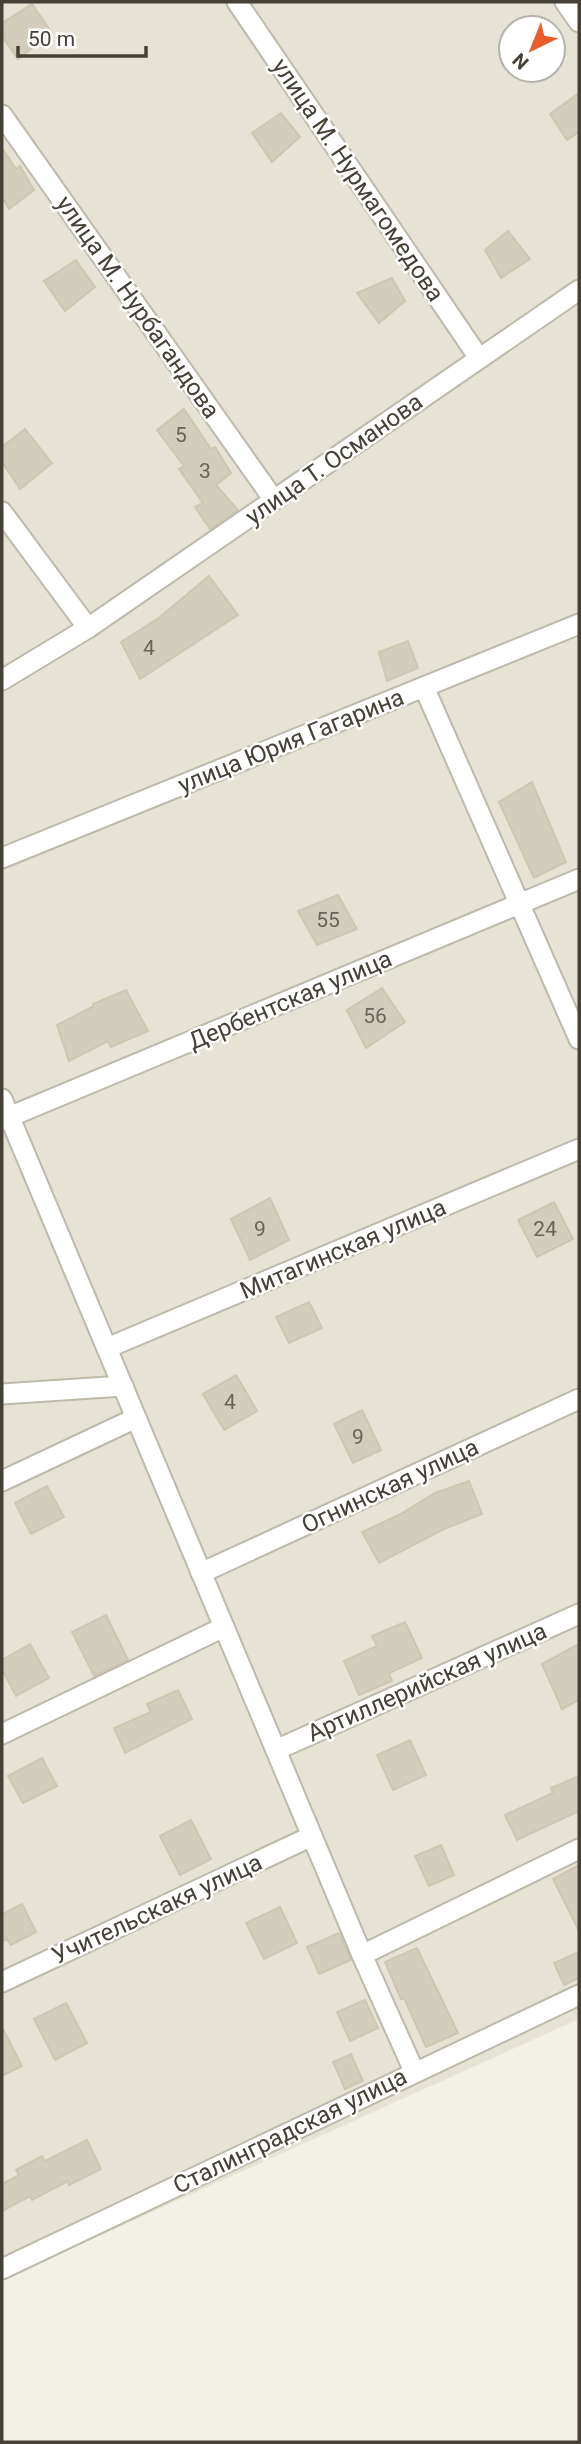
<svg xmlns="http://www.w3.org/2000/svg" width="581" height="2444" font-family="Roboto,sans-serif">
<rect width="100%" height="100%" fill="#f2f0e7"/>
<path fill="#e6e3d6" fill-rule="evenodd" d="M2,2h577v2017l-577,261zM511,28h42v42h-42z"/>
<g fill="#d3cdbe" stroke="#cdc6b1" stroke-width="2">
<path d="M32,4l20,29 -34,26 -16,-23v-13z"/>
<path d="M579,93v39l-12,8 -17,-26z"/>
<path d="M281,113l19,24 -28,25 -20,-29z"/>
<path d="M2,148l14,21 4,-3 14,24 -25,19 -7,-12z"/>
<path d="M508,231l22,28 -29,19 -16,-28z"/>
<path d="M76,260l19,27 -30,24 -21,-30z"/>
<path d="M392,278l13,23 -26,22 -22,-30z"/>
<path d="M184,409l27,40 4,-2 16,26 -15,12 22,25 -28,19 -15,-22 8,-4 -24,-34 5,-3 -27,-36z"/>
<path d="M25,429l27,34 -32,26 -18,-27v-15z"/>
<path d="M209,576l29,39 -98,64 -19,-37 39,-25z"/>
<path d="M408,641l10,27 -31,13 -8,-29z"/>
<path d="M532,782l34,80 -32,16 -35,-76z"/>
<path d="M338,895l19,34 -40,16 -19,-34z"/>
<path d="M382,988l23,34 -39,26 -19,-38z"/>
<path d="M126,990l22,41 -37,16 -3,-6 -39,20 -12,-36 37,-19 -1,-2z"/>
<path d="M270,1198l19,42 -39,20 -19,-41z"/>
<path d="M554,1202l19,37 -36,18 -19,-37z"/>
<path d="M309,1302l13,26 -33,15 -13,-26z"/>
<path d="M236,1375l21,36 -33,19 -21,-36z"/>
<path d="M362,1410l19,40 -28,13 -19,-39z"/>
<path d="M469,1481l13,33 -38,15 -65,34 -17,-31 37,-17 36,-22z"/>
<path d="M47,1486l17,31 -33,17 -16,-31z"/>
<path d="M106,1615l22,45 -34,16 -22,-44z"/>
<path d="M405,1622l17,36 -33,15 3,8 -33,14 -15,-34 33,-15 -5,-10z"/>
<path d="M30,1644l19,34 -33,18 -14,-27v-9z"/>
<path d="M579,1644v56l-17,9 -20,-45z"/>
<path d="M178,1690l14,29 -67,34 -11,-25 37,-16 -4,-8z"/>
<path d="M410,1740l16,35 -33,15 -16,-35z"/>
<path d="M42,1758l15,28 -34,17 -15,-27z"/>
<path d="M579,1776v35l-62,29 -12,-25 48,-22 -2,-5z"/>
<path d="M191,1820l20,39 -31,16 -20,-39z"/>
<path d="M441,1845l13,30 -25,11 -14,-30z"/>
<path d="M579,1865v66l-26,-52z"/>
<path d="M22,1904l14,28 -25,13 -4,-6 -5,3v-28z"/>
<path d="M280,1907l17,36 -33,16 -18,-36z"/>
<path d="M339,1933l12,27 -32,14 -12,-27z"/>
<path d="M417,1948l41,85 -32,14 -22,-49 -3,1 -16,-37z"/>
<path d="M579,1952v26l-15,7 -10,-22z"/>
<path d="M365,2000l13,28 -28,13 -13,-29z"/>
<path d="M66,2003l21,40 -32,17 -21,-41z"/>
<path d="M2,2027l20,39 -20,10z"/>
<path d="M351,2054l12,27 -18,8 -12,-27z"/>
<path d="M87,2140l14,29 -32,16 -1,-4 -36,19 -2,-4 -28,15v-27l17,-9 -3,-5 26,-14 3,5z"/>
</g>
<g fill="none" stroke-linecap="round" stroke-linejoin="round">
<defs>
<g id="street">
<path d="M237,2l242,356"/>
<path d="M565,2l14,20"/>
<path d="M2,115l272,385"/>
<path d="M2,512l86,116"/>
<path d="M2,680l86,-52 491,-338"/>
<path d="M424,687l155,352"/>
<path d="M2,858l577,-234"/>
<path d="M2,1099l360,856 52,116"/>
<path d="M2,1120l577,-241"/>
<path d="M107,1348l472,-199"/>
<path d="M2,1394l121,-8"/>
<path d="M2,1481l134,-63"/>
<path d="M201,1573l378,-174"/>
<path d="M2,1734l222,-107"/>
<path d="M276,1750l303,-136"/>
<path d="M362,1955l217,-106"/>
<path d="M2,1982l310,-146"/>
<path d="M2,2269l577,-274"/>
</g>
</defs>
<use href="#street" stroke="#bdb9ab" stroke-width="23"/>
<use href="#street" stroke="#fff" stroke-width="19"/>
</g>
<g text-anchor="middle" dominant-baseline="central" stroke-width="5" stroke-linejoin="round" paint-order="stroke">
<g font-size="21" fill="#686459">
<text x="181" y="435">5</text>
<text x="205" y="471">3</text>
<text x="149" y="648">4</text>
<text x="328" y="920">55</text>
<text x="375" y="1016">56</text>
<text x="260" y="1229">9</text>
<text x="545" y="1229">24</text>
<text x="230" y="1402">4</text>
<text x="358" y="1437">9</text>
</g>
<g font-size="24" fill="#454137" stroke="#fff">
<text transform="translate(358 180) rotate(56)">улица М. Нурмагомедова</text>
<text transform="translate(138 307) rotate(55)">улица М. Нурбагандова</text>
<text transform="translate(334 459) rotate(-35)">улица Т. Османова</text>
<text transform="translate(291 741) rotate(-22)">улица Юрия Гагарина</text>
<text transform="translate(290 1000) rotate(-23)">Дербентская улица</text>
<text transform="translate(343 1249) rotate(-23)">Митагинская улица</text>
<text transform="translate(390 1486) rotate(-25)">Огнинская улица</text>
<text transform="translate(427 1682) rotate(-24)">Артиллерийская улица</text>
<text transform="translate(157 1909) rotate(-25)">Учительскакя улица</text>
<text transform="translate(290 2131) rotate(-26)">Сталинградская улица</text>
</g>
</g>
<rect width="581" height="2444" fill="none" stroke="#454137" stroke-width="7"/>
<g transform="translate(532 49) rotate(223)"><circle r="33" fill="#ffffff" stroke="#b5b3af" stroke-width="2"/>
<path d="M0-5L12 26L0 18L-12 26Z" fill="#e85d29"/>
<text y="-10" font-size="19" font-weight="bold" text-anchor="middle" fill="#454137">N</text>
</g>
<path d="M18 46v10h128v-10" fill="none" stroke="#454137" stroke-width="3.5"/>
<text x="28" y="46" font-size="21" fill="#454137" stroke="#ffffff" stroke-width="5" paint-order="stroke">50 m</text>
</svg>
